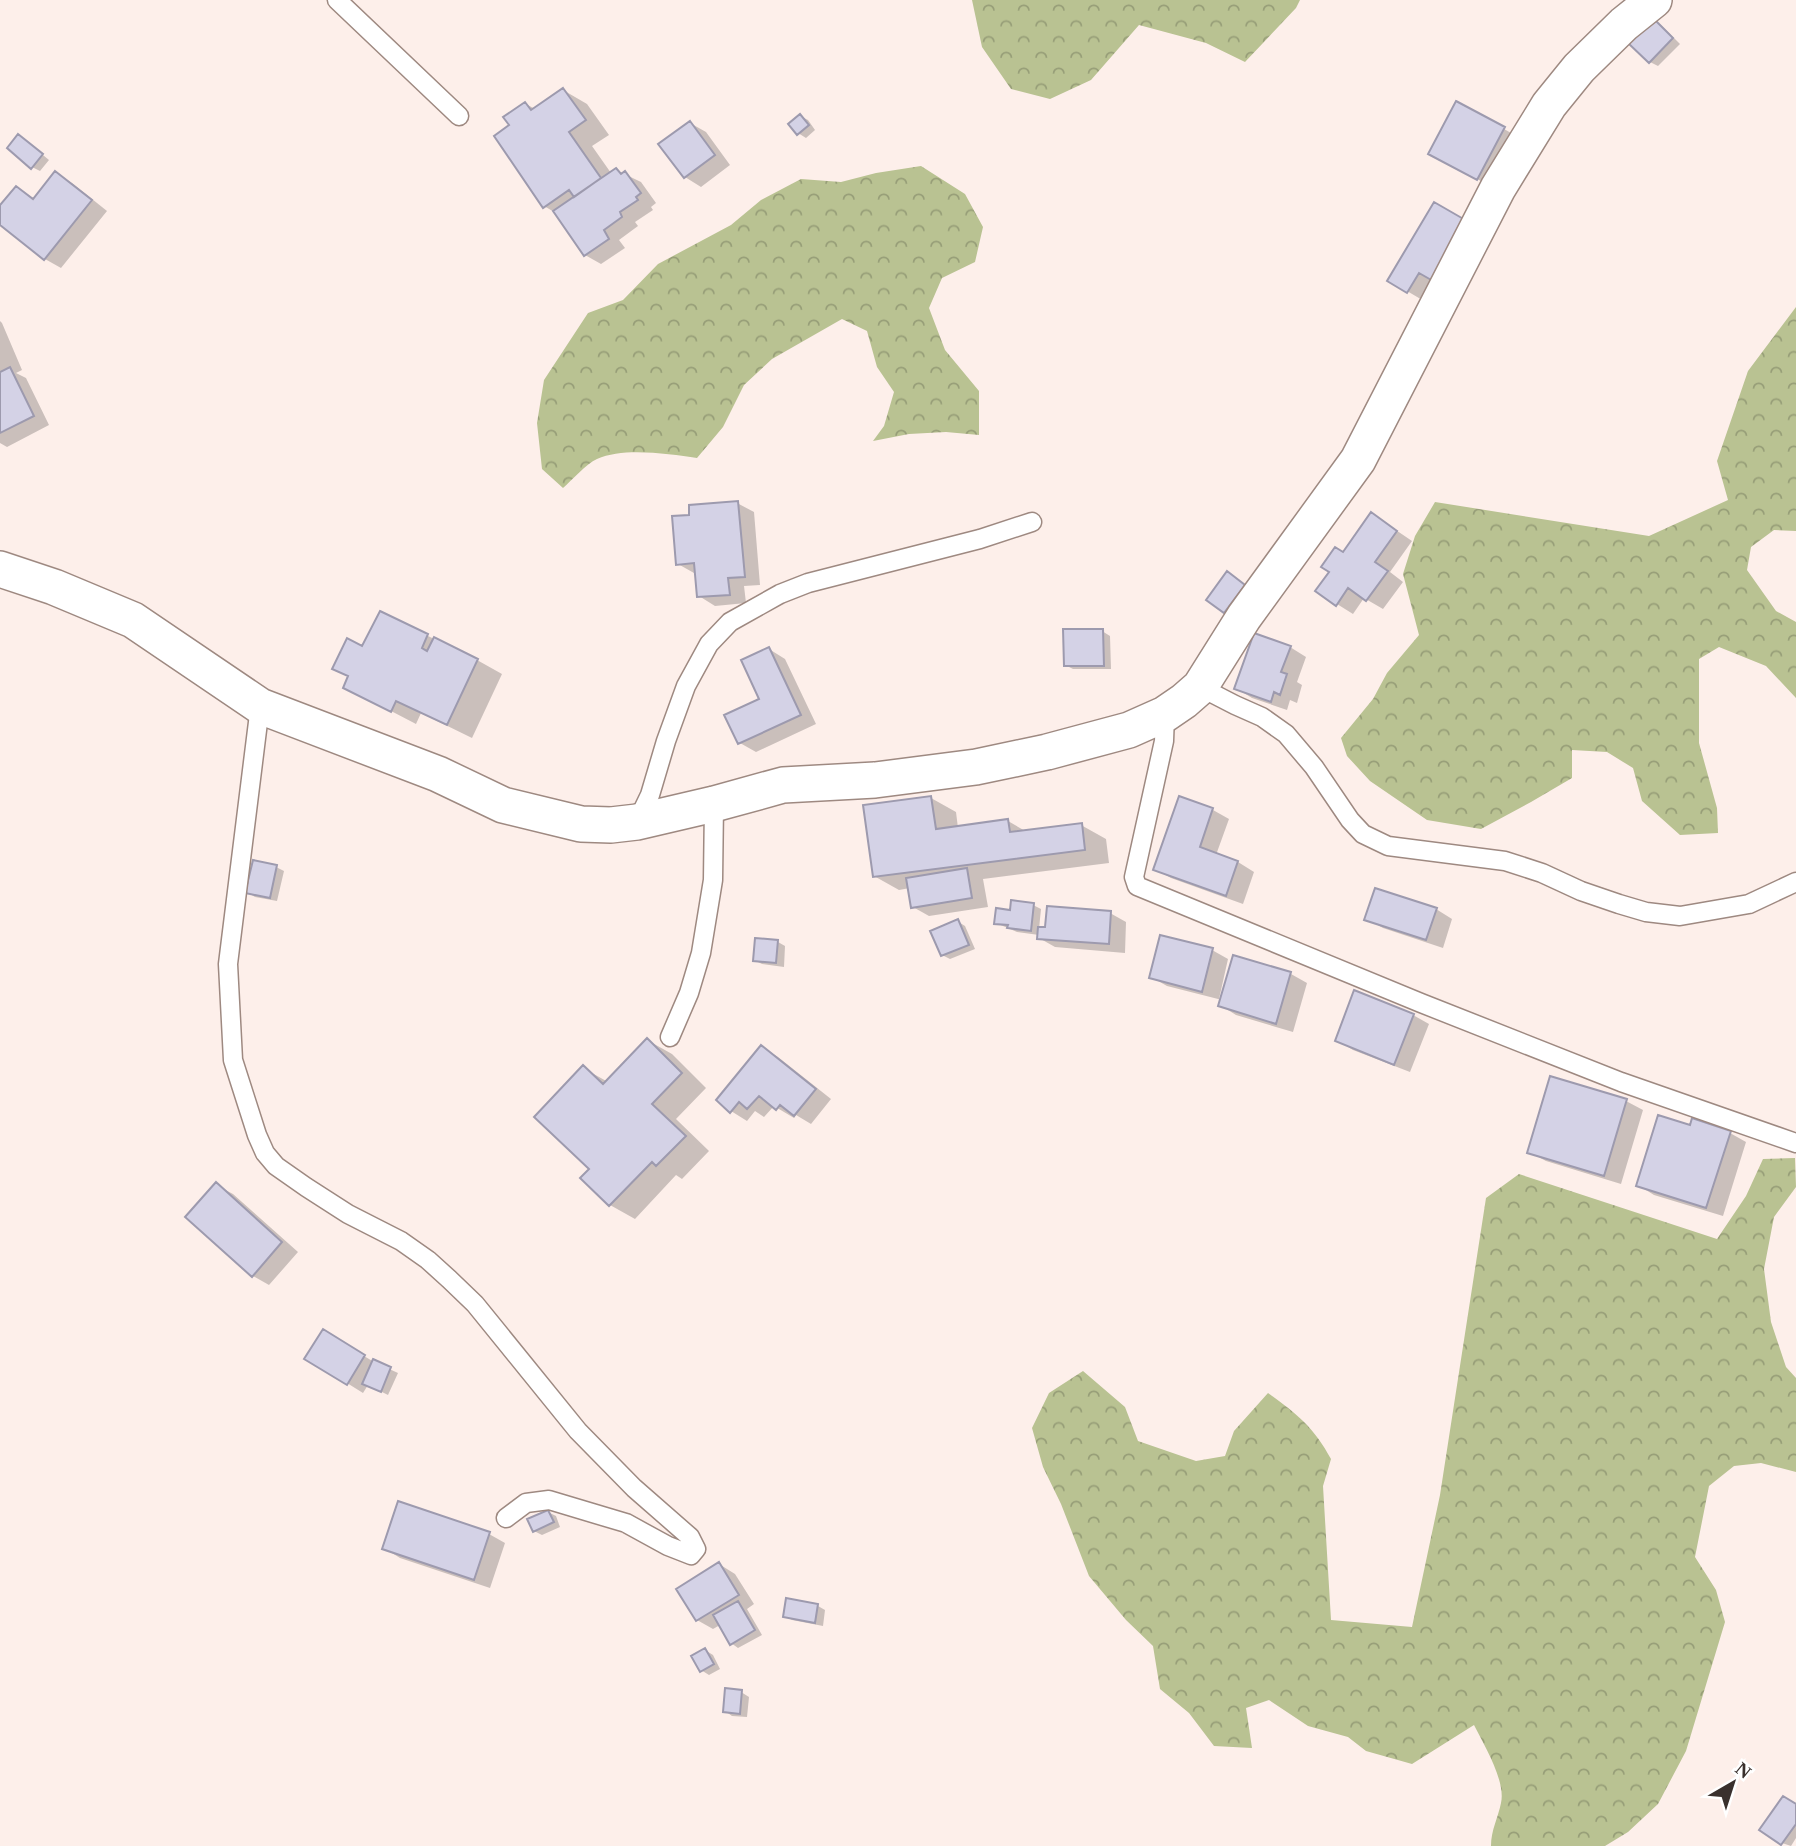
<svg xmlns="http://www.w3.org/2000/svg" width="1796" height="1846" viewBox="0 0 1796 1846" font-family="Georgia,serif">
<style>
.forest{fill:url(#forest-crowns)}
.shadow{fill:#0003}
.building{fill:#d4d2e6;stroke:#9d9aae;stroke-width:2}
.lines{fill:none;stroke-linecap:round;stroke-linejoin:round}
.lane-casing{stroke:#9e8981;stroke-width:21}
.street-casing{stroke:#9e8981;stroke-width:38}
.lane{stroke:#fff;stroke-width:18}
.street{stroke:#fff;stroke-width:35}
</style>
<defs>
<pattern id="forest-crowns" width="20" height="18" patternUnits="userSpaceOnUse" patternTransform="scale(1.75)"><rect width="20" height="18" fill="#b9c292"/><path d="M2 6a3 3 0 1 1 6 0M12 15a3 3 0 1 1 6 0" fill="none" stroke="#979e78"/></pattern>
</defs>
<rect width="100%" height="100%" fill="#fdefea"/>
<!-- forest -->
<path class="forest" d="M 972,0 L 1300,0 L 1296,8 L 1245,62 L 1206,43 L 1139,25 L 1091,80 L 1050,99 L 1011,89 L 982,47 Z
M 921,166 L 965,194 L 983,227 L 975,262 L 942,278 L 929,308 L 945,350 L 979,391 L 979,435 L 946,432 L 909,434 L 873,441 L 884,426 L 894,392 L 877,367 L 867,331 L 842,319 L 772,359 L 744,385 L 723,427 L 697,458 C 668,454 624,447 597,459 C 586,464 572,480 563,488 L 542,469 L 537,423 L 544,380 L 588,313 L 623,300 L 658,264 L 731,225 L 761,200 L 801,179 L 841,182 L 876,173 Z
M 1796,307 L 1796,531 L 1774,530 L 1751,547 L 1747,570 L 1776,611 L 1796,622 L 1796,698 L 1766,666 L 1719,647 L 1699,659 L 1699,743 L 1717,808 L 1718,833 L 1680,835 L 1642,801 L 1633,768 L 1607,752 L 1572,750 L 1572,778 L 1531,802 L 1481,829 L 1427,820 L 1370,781 L 1347,756 L 1341,738 L 1373,699 L 1387,673 L 1419,635 L 1403,574 L 1415,536 L 1435,502 L 1649,536 L 1728,500 L 1717,461 L 1748,371 Z
M 1795,1158 L 1796,1187 L 1774,1217 L 1764,1269 L 1771,1322 L 1786,1367 L 1796,1378 L 1796,1472 L 1761,1463 L 1734,1466 L 1709,1486 L 1695,1557 L 1716,1590 L 1725,1622 L 1686,1751 L 1658,1804 L 1628,1832 L 1605,1846 L 1491,1846 C 1491,1830 1498,1818 1501,1803 C 1506,1781 1484,1745 1474,1725 L 1412,1764 L 1366,1751 L 1348,1737 L 1308,1726 L 1269,1700 L 1246,1708 L 1252,1748 L 1214,1746 L 1189,1713 L 1160,1689 L 1153,1646 L 1126,1620 L 1089,1576 L 1061,1504 L 1043,1467 L 1032,1428 L 1049,1393 L 1083,1371 L 1125,1407 L 1138,1441 L 1196,1461 L 1225,1456 L 1234,1431 L 1268,1393 C 1296,1413 1314,1427 1331,1459 L 1323,1486 L 1331,1620 L 1412,1627 L 1440,1495 L 1486,1198 L 1519,1174 L 1717,1239 L 1746,1196 L 1763,1159 Z"/>
<!-- shadow -->
<path class="shadow" d="M 1653,20 L 1661,25 L 1680,44 L 1658,66 L 1650,62 L 1631,43 Z
M 563,90 L 587,104 L 609,135 L 592,146 L 611,173 L 616,170 L 641,182 L 656,203 L 651,207 L 653,210 L 635,222 L 638,226 L 619,240 L 625,248 L 601,264 L 585,255 L 556,213 L 544,206 L 511,126 L 526,104 L 535,109 Z
M 800,116 L 808,120 L 815,130 L 806,138 L 798,133 Z
M 690,123 L 706,132 L 730,165 L 701,187 L 685,177 Z
M 1504,129 L 1520,138 L 1494,188 L 1447,163 Z
M 26,141 L 49,160 L 40,171 L 32,167 Z
M 55,174 L 72,183 L 107,211 L 61,268 L 45,259 L 0,223 L 0,208 L 16,188 L 35,199 Z
M 1482,232 L 1424,301 L 1390,281 Z
M 0,321 L 2,323 L 22,370 L 16,373 L 26,378 L 49,425 L 7,447 L 0,443 Z
M 737,503 L 754,512 L 760,585 L 744,586 L 746,603 L 715,606 L 699,596 L 697,573 L 694,573 L 678,564 L 691,516 Z
M 1387,524 L 1412,541 L 1390,572 L 1403,582 L 1383,609 L 1364,598 L 1353,614 L 1337,604 L 1331,571 L 1344,554 Z
M 1235,578 L 1251,590 L 1232,616 L 1225,611 Z
M 381,613 L 477,660 L 502,674 L 472,738 L 421,713 L 416,724 L 345,687 Z
M 1102,631 L 1110,636 L 1111,669 L 1073,669 L 1065,665 Z
M 1290,647 L 1306,657 L 1297,682 L 1302,685 L 1297,703 L 1290,700 L 1287,710 L 1252,698 L 1236,688 Z
M 769,649 L 785,659 L 816,724 L 756,752 L 740,743 L 761,699 Z
M 931,798 L 956,812 L 958,828 L 1008,821 L 1027,832 L 1081,825 L 1106,839 L 1109,863 L 983,879 L 988,907 L 929,916 L 913,907 L 910,888 L 899,890 L 874,876 Z
M 1180,798 L 1213,810 L 1229,819 L 1216,855 L 1238,862 L 1254,872 L 1243,904 L 1171,878 L 1155,869 Z
M 276,867 L 284,871 L 277,901 L 255,897 L 247,892 Z
M 1033,905 L 1041,909 L 1039,929 L 1110,913 L 1126,922 L 1125,953 L 1055,947 L 1039,938 L 1039,935 L 1017,932 L 996,923 L 1011,912 Z
M 1436,909 L 1452,919 L 1443,948 L 1383,928 L 1367,919 Z
M 957,921 L 965,926 L 975,949 L 950,959 L 942,955 Z
M 778,942 L 785,946 L 784,967 L 762,964 L 754,960 Z
M 1212,950 L 1228,959 L 1219,999 L 1222,1000 L 1234,957 L 1291,974 L 1307,983 L 1293,1032 L 1236,1015 L 1220,1005 L 1222,1000 L 1167,986 L 1151,977 Z
M 1413,1015 L 1429,1024 L 1410,1072 L 1353,1050 L 1337,1040 Z
M 647,1040 L 672,1054 L 706,1088 L 676,1119 L 709,1151 L 682,1179 L 676,1175 L 635,1219 L 610,1205 L 592,1169 L 583,1068 L 608,1082 Z
M 762,1047 L 778,1057 L 831,1099 L 811,1124 L 796,1115 L 794,1118 L 774,1106 L 764,1117 L 755,1111 L 747,1121 L 731,1111 Z
M 1551,1078 L 1626,1101 L 1643,1110 L 1621,1184 L 1546,1161 L 1529,1152 Z
M 1691,1127 L 1730,1133 L 1746,1142 L 1723,1216 L 1654,1195 L 1638,1185 Z
M 216,1185 L 233,1194 L 298,1252 L 269,1285 L 253,1276 Z
M 339,1341 L 374,1362 L 398,1373 L 388,1395 L 368,1385 L 363,1393 L 347,1383 Z
M 548,1512 L 556,1516 L 560,1527 L 542,1535 L 534,1531 Z
M 489,1534 L 505,1543 L 490,1588 L 400,1558 L 384,1548 Z
M 719,1564 L 735,1574 L 754,1604 L 747,1609 L 762,1635 L 738,1648 L 731,1643 L 720,1625 L 713,1629 L 697,1620 Z
M 818,1606 L 825,1610 L 823,1626 L 792,1620 L 785,1616 Z
M 705,1650 L 713,1655 L 720,1669 L 709,1675 L 701,1670 Z
M 741,1692 L 749,1697 L 747,1717 L 732,1716 L 725,1711 Z
M 1796,1806 L 1796,1838 L 1791,1846 L 1782,1843 L 1762,1829 Z"/>
<!-- building -->
<path class="building" d="M 1653,18 L 1673,38 L 1649,63 L 1628,43 Z
M 563,88 L 586,120 L 569,132 L 601,178 L 574,197 L 569,190 L 543,208 L 494,136 L 509,125 L 503,117 L 525,102 L 531,110 Z
M 1456,101 L 1505,127 L 1477,180 L 1428,154 Z
M 800,114 L 809,125 L 797,135 L 788,124 Z
M 690,121 L 715,155 L 684,178 L 658,144 Z
M 18,134 L 43,154 L 31,169 L 7,148 Z
M 616,168 L 621,174 L 625,171 L 641,193 L 636,197 L 638,200 L 620,212 L 622,217 L 604,230 L 609,239 L 584,256 L 553,211 Z
M 55,171 L 92,200 L 44,260 L 0,225 L 0,205 L 16,186 L 33,199 Z
M 1434,202 L 1467,221 L 1433,281 L 1419,273 L 1407,293 L 1387,281 Z
M 10,367 L 34,416 L 0,433 L 0,372 Z
M 738,501 L 745,577 L 728,578 L 730,595 L 697,597 L 694,563 L 676,565 L 672,516 L 689,515 L 689,505 Z
M 1371,512 L 1397,531 L 1375,562 L 1388,571 L 1366,601 L 1348,588 L 1336,606 L 1315,591 L 1329,572 L 1321,567 L 1335,547 L 1343,552 Z
M 1227,571 L 1245,585 L 1224,613 L 1206,600 Z
M 380,611 L 428,634 L 422,648 L 427,651 L 434,637 L 478,659 L 447,725 L 396,701 L 391,712 L 343,688 L 348,676 L 332,669 L 347,638 L 362,646 Z
M 1063,629 L 1103,629 L 1104,666 L 1064,666 Z
M 1254,633 L 1291,646 L 1281,672 L 1287,674 L 1280,695 L 1274,692 L 1271,702 L 1234,689 Z
M 769,647 L 801,715 L 738,744 L 724,715 L 759,699 L 741,660 Z
M 931,796 L 936,829 L 1008,819 L 1010,832 L 1082,823 L 1085,850 L 873,877 L 863,805 Z
M 1179,796 L 1213,808 L 1200,847 L 1238,861 L 1226,896 L 1153,870 Z
M 253,860 L 277,865 L 270,898 L 245,893 Z
M 967,868 L 972,898 L 911,908 L 906,878 Z
M 1375,888 L 1437,908 L 1426,940 L 1364,920 Z
M 1011,900 L 1034,903 L 1031,931 L 1007,928 L 1008,925 L 994,924 L 996,908 L 1010,910 Z
M 1047,906 L 1111,911 L 1109,944 L 1037,939 L 1038,927 L 1045,927 Z
M 958,919 L 969,945 L 941,956 L 930,931 Z
M 1160,935 L 1213,948 L 1202,992 L 1149,978 Z
M 755,938 L 778,940 L 776,963 L 753,961 Z
M 1233,955 L 1291,972 L 1276,1024 L 1218,1006 Z
M 1354,990 L 1414,1014 L 1394,1065 L 1335,1041 Z
M 647,1038 L 682,1073 L 652,1104 L 686,1136 L 656,1166 L 652,1162 L 609,1206 L 580,1178 L 589,1169 L 534,1117 L 583,1065 L 603,1084 Z
M 761,1045 L 816,1089 L 794,1116 L 780,1105 L 776,1110 L 759,1096 L 747,1109 L 739,1102 L 730,1113 L 716,1100 Z
M 1550,1076 L 1627,1099 L 1604,1176 L 1527,1153 Z
M 1658,1115 L 1690,1125 L 1692,1118 L 1731,1131 L 1706,1208 L 1636,1186 Z
M 216,1182 L 282,1242 L 252,1277 L 185,1217 Z
M 323,1329 L 365,1355 L 347,1385 L 304,1359 Z
M 373,1359 L 391,1367 L 381,1392 L 362,1384 Z
M 398,1501 L 490,1532 L 474,1580 L 382,1549 Z
M 548,1510 L 554,1522 L 533,1532 L 527,1519 Z
M 719,1562 L 739,1595 L 696,1621 L 676,1589 Z
M 786,1598 L 818,1604 L 815,1623 L 783,1617 Z
M 738,1601 L 755,1630 L 730,1645 L 713,1615 Z
M 705,1648 L 714,1664 L 700,1672 L 691,1656 Z
M 725,1688 L 742,1690 L 740,1714 L 723,1712 Z
M 1783,1796 L 1796,1804 L 1796,1824 L 1781,1845 L 1759,1830 Z"/>
<g class="lines">
<!-- lane casing -->
<g class="lane-casing">
<path id="lane" d="M 337,0 L 459,116
M 1200,687 L 1235,705 L 1262,717 L 1286,734 L 1314,767 L 1350,820 L 1363,834 L 1388,846 L 1505,861 L 1542,873 L 1581,891 L 1619,904 L 1646,912 L 1680,916 L 1749,904 L 1796,882
M 260,706 L 228,964 L 233,1060 L 257,1135 L 265,1153 L 276,1166 L 306,1187 L 348,1214 L 401,1241 L 428,1260 L 449,1279 L 475,1304 L 578,1431 L 634,1488 L 690,1537 L 696,1549 L 691,1555 L 668,1546 L 626,1523 L 549,1500 L 526,1503 L 506,1518
M 1165,714 L 1164,741 L 1134,877 L 1137,886 L 1421,1003 L 1621,1082 L 1796,1143
M 637,822 L 650,795 L 666,741 L 686,686 L 709,644 L 730,622 L 780,594 L 808,583 L 980,539 L 1032,522
M 670,1037 L 689,993 L 701,953 L 713,880 L 714,804"/>
</g>
<!-- street casing -->
<g class="street-casing">
<path id="street" d="M 0,569 L 54,587 L 133,620 L 260,706 L 438,774 L 503,805 L 581,824 L 611,825 L 637,822 L 714,804 L 783,785 L 875,780 L 976,767 L 1047,752 L 1129,730 L 1165,714 L 1184,701 L 1200,687 L 1244,617 L 1358,460 L 1498,188 L 1549,105 L 1579,68 L 1624,24 L 1654,0"/>
</g>
<!-- lane -->
<use href="#lane" class="lane"/>
<!-- street -->
<use href="#street" class="street"/>
</g>
<!-- north arrow -->
<g transform="translate(1733 1783) rotate(39)" stroke="#ffffff" stroke-width="5" paint-order="stroke">
<path d="M0-5L12 26L0 18L-12 26Z" fill="#39302d"/>
<text y="-10" font-size="19" font-weight="bold" text-anchor="middle" fill="#39302d">N</text>
</g>
</svg>
